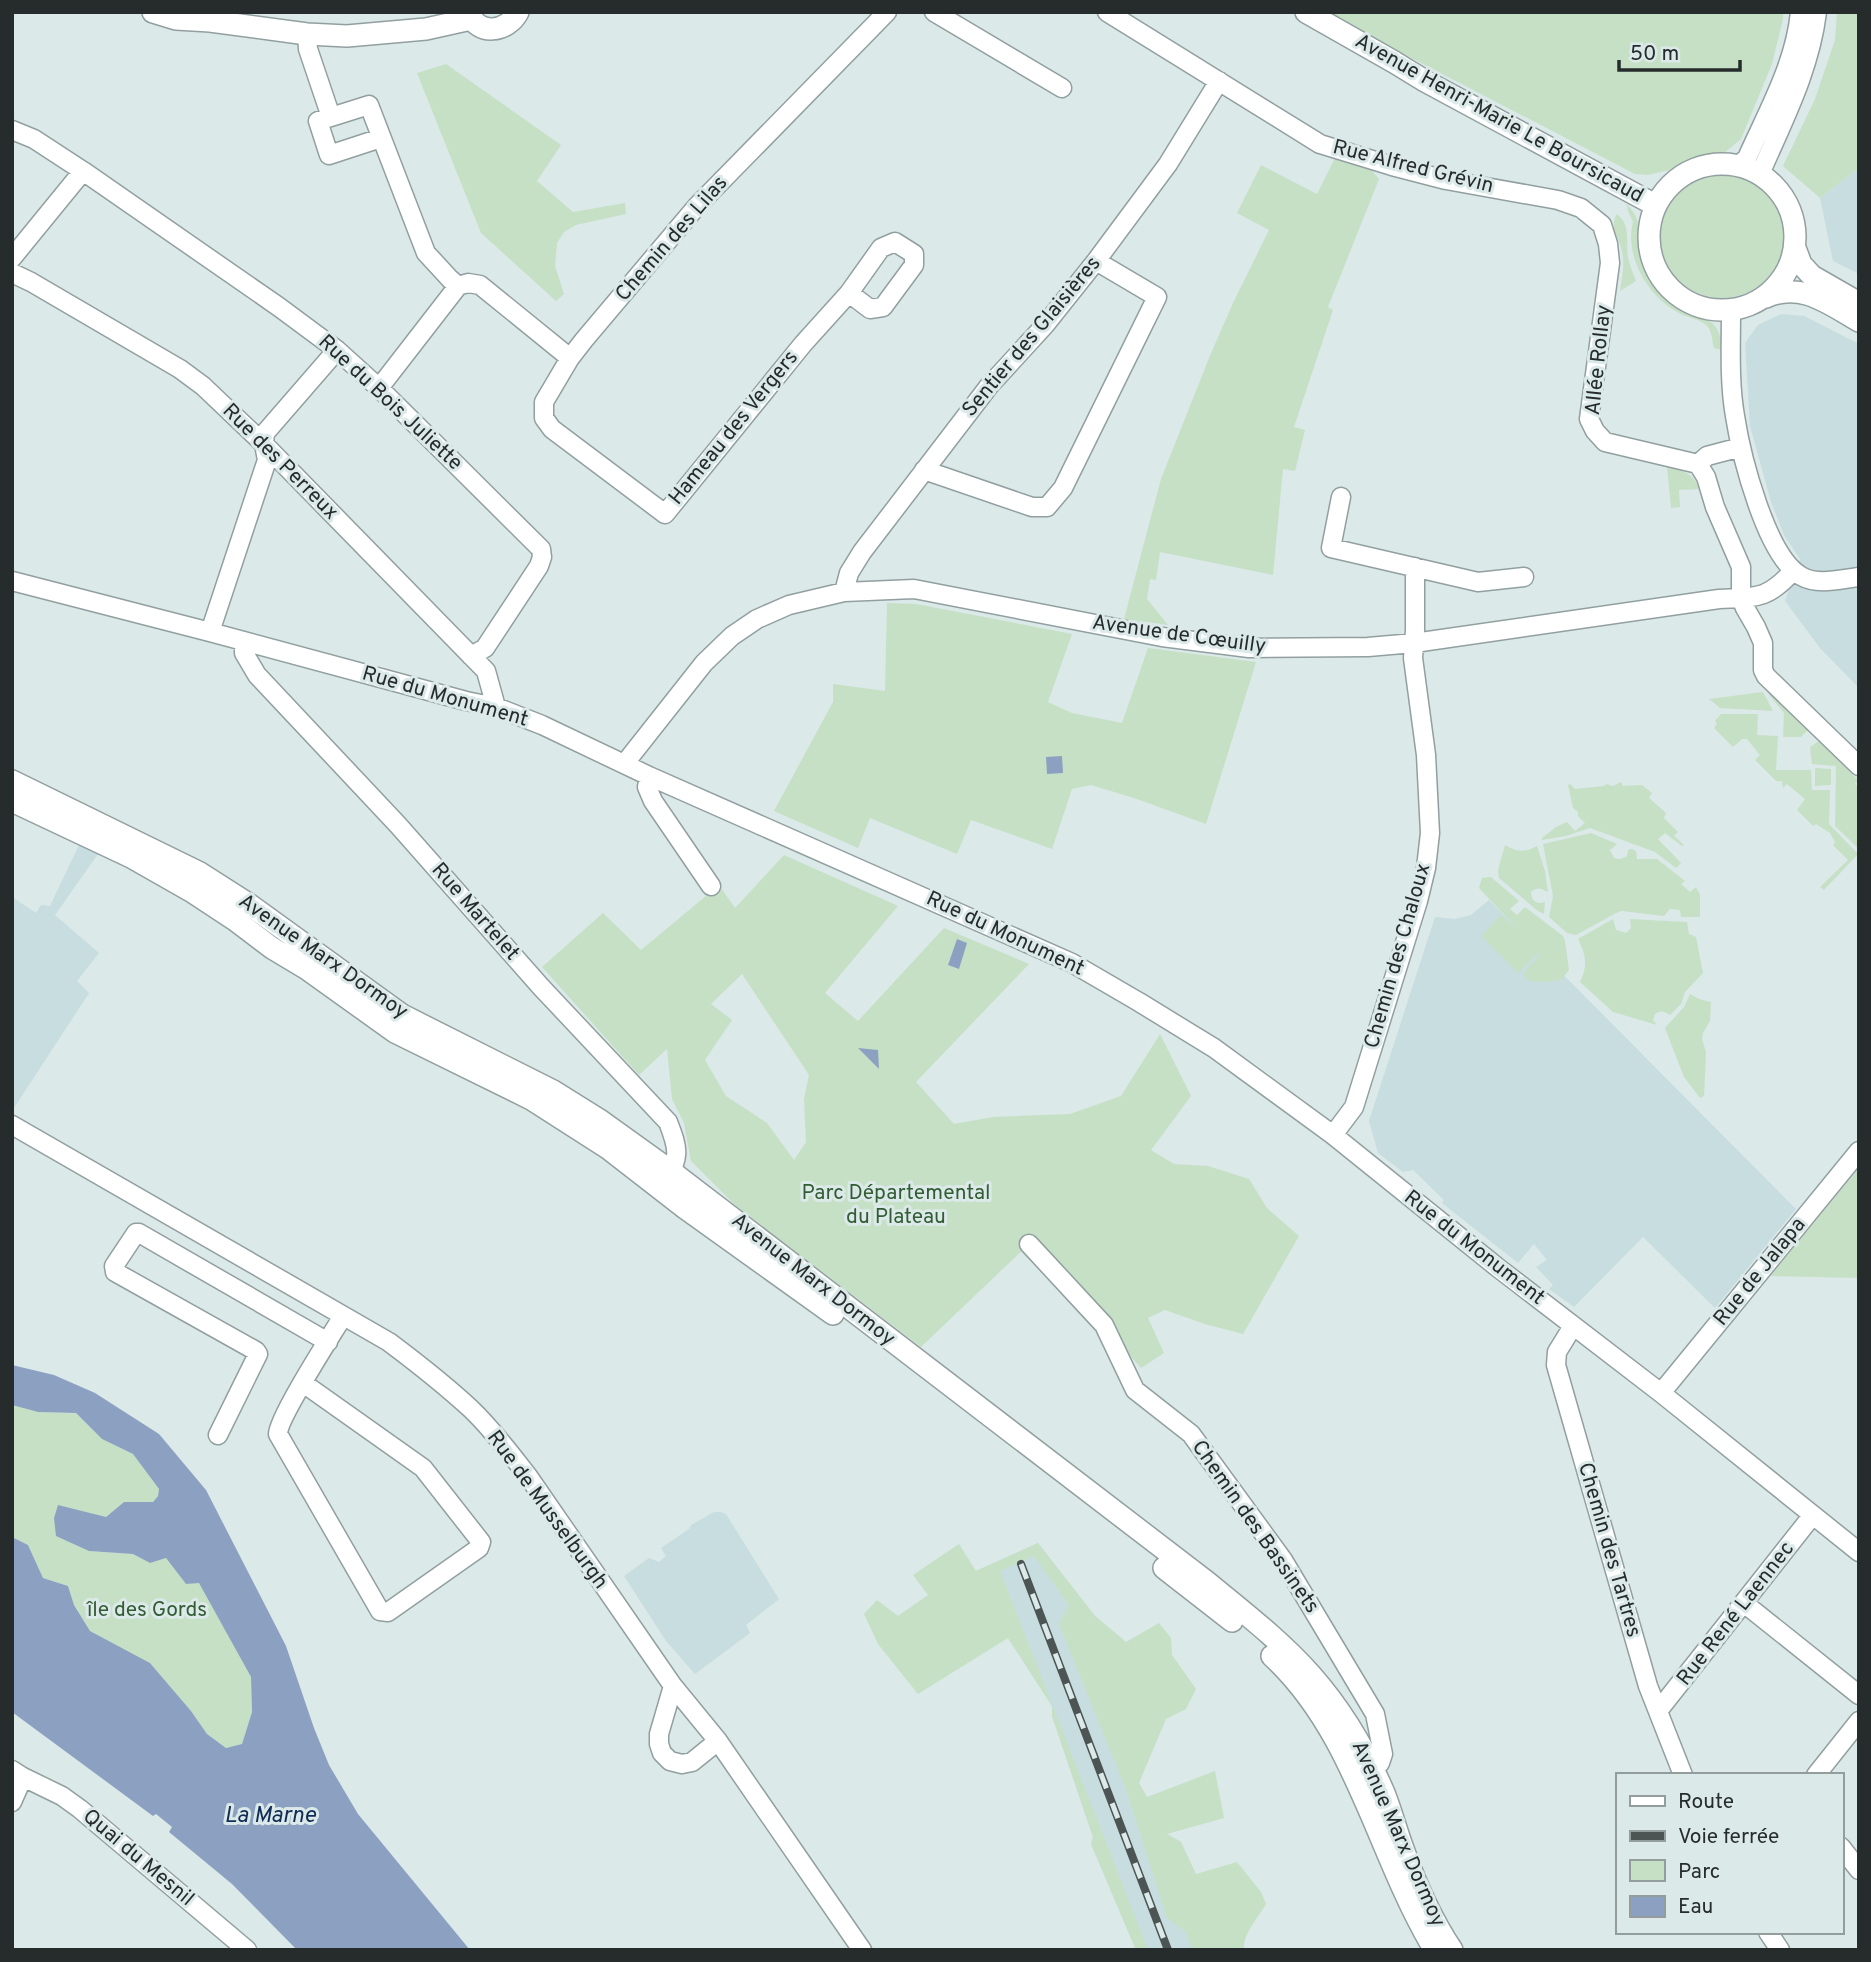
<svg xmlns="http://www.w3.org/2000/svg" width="1871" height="1962" viewBox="0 0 1871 1962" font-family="Overpass,sans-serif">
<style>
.built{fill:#c7dddf}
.green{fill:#c6e0c5;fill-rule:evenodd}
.water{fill:#8ca1c1}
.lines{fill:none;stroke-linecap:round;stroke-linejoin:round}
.minor-casing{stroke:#929fa0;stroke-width:21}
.major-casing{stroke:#929fa0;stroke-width:24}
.minor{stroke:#fff;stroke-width:18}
.major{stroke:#fff;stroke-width:21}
.rail-casing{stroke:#4d5454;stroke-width:8}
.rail{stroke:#dbe9e9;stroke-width:5;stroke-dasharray:16;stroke-linecap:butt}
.labels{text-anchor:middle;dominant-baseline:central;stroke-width:6;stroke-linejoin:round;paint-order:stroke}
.street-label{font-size:21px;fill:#262b2b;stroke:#dbe9e9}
.park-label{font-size:21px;fill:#325c32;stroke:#dbe9e9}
.water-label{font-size:23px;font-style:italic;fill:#102c55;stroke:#dbe9e9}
</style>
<rect width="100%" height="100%" fill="#dbe9e9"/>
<!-- built -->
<path class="built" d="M 1859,168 L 1859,274 L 1833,261 L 1820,198 Z
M 1781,314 L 1804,316 L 1859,344 L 1859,688 L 1820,648 L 1785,601 L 1800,559 L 1784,535 L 1771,502 L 1750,426 L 1745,343 L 1758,325 Z
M 79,845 L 98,854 L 55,915 L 99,953 L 77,981 L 89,993 L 14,1108 L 12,897 L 36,913 L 41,905 L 50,906 Z
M 1489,900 L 1796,1209 L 1715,1308 L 1643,1237 L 1574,1307 L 1549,1289 L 1553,1285 L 1536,1267 L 1547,1260 L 1534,1244 L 1518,1263 L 1442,1203 L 1444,1200 L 1413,1170 L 1403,1172 L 1378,1153 L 1369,1121 L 1435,917 L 1455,919 L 1471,915 Z
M 714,1512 L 721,1512 L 726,1514 L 779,1599 L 746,1625 L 750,1633 L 695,1674 L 666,1641 L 624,1576 L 649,1558 L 659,1562 L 666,1556 L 661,1548 L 689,1529 L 691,1525 Z
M 1038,1543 L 1095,1616 L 1126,1642 L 1108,1726 L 1166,1834 L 1181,1842 L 1211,1950 L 1136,1950 L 1091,1844 L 1093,1837 L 1052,1716 L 1052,1706 L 1008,1638 L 976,1571 Z"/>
<!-- green -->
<path class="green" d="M 1323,12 L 1783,12 L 1783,19 L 1772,64 L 1741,139 L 1724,153 L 1698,157 L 1669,170 L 1648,175 L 1635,174 Z
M 1837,12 L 1859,12 L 1859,168 L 1820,198 L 1783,166 L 1815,99 L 1835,40 Z
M 446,64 L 561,145 L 537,181 L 573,212 L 625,203 L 626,214 L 576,225 L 564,232 L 557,243 L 555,266 L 564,294 L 556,301 L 481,233 L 417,73 Z
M 1335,158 L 1371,170 L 1379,179 L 1328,307 L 1333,310 L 1294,427 L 1305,430 L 1295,471 L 1283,469 L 1273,575 L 1160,552 L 1156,580 L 1150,579 L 1147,599 L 1168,625 L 1124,619 L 1161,479 L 1209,358 L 1233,303 L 1269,230 L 1237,213 L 1261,165 L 1317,194 Z
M1660 236a62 62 0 1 1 124 0a62 62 0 1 1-124 0Z
M 1627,204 C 1630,208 1634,212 1636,217 C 1639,223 1638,232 1639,239 C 1640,256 1647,276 1659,289 C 1665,295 1673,302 1680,307 C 1702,320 1721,316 1722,350 L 1714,348 C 1712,341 1712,332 1708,327 C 1702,319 1687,318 1679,313 C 1648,297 1624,256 1633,222 L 1628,211 Z
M 1616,214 C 1631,222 1626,243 1628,258 C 1630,266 1633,273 1636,281 L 1620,291 C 1622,277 1625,265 1622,251 C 1618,233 1610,233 1616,214 Z
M 1667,467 C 1683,471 1694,473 1699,489 L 1679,490 L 1680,507 L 1671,508 Z
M 887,603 L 916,604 L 1072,634 L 1048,702 L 1072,713 L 1122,723 L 1148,648 L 1256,662 L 1206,824 L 1134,798 L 1091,785 L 1072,789 L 1052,849 L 971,820 L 957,854 L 870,818 L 858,848 L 774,811 L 833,702 L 833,684 L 885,691 Z
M 1765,687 L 1809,729 L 1801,737 L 1783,737 L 1784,713 L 1770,696 Z
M 1763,692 L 1773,711 L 1720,708 L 1709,699 Z
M 1721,714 L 1758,714 L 1757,735 L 1778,736 L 1776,770 L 1811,770 L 1812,790 L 1830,790 L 1829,824 L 1858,854 L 1824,890 L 1820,887 L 1848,860 L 1833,845 L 1835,842 L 1830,833 L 1816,824 L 1813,826 L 1797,810 L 1805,799 L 1787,784 L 1783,788 L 1782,781 L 1776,781 L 1755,760 L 1760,755 L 1747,739 L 1742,739 L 1733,747 L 1714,728 L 1717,724 L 1715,721 Z
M 1819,741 L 1858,780 L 1855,784 L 1859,788 L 1859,849 L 1835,826 L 1836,766 L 1812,764 L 1810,747 Z
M 1815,768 L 1831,769 L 1831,785 L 1815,786 Z
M 1621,782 L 1623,786 L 1642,785 L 1652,793 L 1649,798 L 1666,813 L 1664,818 L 1678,832 L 1674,836 L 1684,845 L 1682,846 L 1665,833 L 1658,839 L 1681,863 L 1676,868 L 1655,852 L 1590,828 L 1566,836 L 1542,840 L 1542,838 L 1556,827 L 1567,822 L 1575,831 L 1585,823 L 1578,816 L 1578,812 L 1573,808 L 1568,785 L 1570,784 L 1575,789 L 1604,786 L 1606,784 L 1613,786 Z
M 1591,833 L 1617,844 L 1610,850 L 1614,858 C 1619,860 1622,859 1627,856 L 1628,850 L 1632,849 L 1636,851 L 1637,859 L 1657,859 L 1685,881 L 1681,884 L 1690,892 L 1696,887 L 1700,895 L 1700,917 L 1681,917 L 1680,910 L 1670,909 L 1664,916 L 1622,911 L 1616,913 L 1576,935 L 1567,933 L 1549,917 L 1553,896 L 1543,844 Z
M 1505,845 C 1517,852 1524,853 1537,846 L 1545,871 L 1548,892 C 1541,889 1538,886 1531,892 C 1531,901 1537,905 1545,902 L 1544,914 L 1538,911 L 1499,878 L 1498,870 Z
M 784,855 L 898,906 L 825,993 L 858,1021 L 944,928 L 1029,964 L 916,1082 L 954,1124 L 993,1117 L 1070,1114 L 1121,1096 L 1160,1034 L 1191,1096 L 1151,1150 L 1174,1164 L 1208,1166 L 1249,1179 L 1267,1208 L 1299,1236 L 1243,1334 L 1205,1324 L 1165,1310 L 1148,1318 L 1164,1353 L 1141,1368 L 1030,1243 L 921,1347 L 737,1207 L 691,1161 L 684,1123 L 672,1099 L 667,1049 L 639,1075 L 542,967 L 603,913 L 641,950 L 719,885 L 735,908 ZM 742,974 L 809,1075 L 804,1099 L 806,1142 L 794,1160 L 767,1123 L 726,1096 L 705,1060 L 732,1020 L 711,1004 Z
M 1491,877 L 1519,901 L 1510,909 L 1517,915 L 1525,907 L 1563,936 L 1565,941 L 1569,970 L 1562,979 L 1550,982 L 1528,981 L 1523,973 L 1538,957 L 1539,952 L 1518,973 L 1481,936 L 1501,915 L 1521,933 L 1479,888 L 1482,878 Z
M 1613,919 L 1616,930 L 1626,933 L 1631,928 L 1630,919 L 1687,922 L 1689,934 L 1696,937 L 1703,973 L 1685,992 L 1681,1004 L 1670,1015 C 1664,1011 1661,1010 1655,1014 L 1653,1020 L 1657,1025 L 1613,1012 L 1580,982 C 1588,966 1586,955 1578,939 Z
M 1690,994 L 1699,999 L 1711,1002 L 1710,1021 L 1703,1033 L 1702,1039 L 1706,1052 L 1704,1096 L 1700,1098 L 1684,1077 L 1665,1028 L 1684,1007 Z
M 1859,1168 L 1859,1278 L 1770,1276 Z
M 12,1405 L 38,1412 L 76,1413 L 102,1439 L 133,1454 L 159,1489 L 158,1496 L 153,1502 L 124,1502 L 106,1517 L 89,1551 L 133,1554 L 150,1563 L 166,1558 L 186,1584 L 199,1582 L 251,1677 L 252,1712 L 242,1744 L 226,1748 L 207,1734 L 191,1711 L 150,1663 L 90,1631 L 74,1605 L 68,1586 L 43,1578 L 28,1545 L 12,1537 Z
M 1038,1543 L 1095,1616 L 1126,1642 L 1159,1623 L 1171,1638 L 1172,1655 L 1196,1689 L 1186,1709 L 1166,1719 L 1139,1783 L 1147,1797 L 1215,1771 L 1224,1818 L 1167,1834 L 1181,1842 L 1196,1874 L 1237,1862 L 1261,1892 L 1266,1904 C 1258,1918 1243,1933 1244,1950 L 1192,1950 L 1186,1932 L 1167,1918 L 1126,1789 L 1059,1624 L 1069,1605 L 1034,1556 L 1000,1571 L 1148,1950 L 1136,1950 L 1091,1844 L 1093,1837 L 1052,1716 L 1052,1706 L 1008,1638 L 918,1694 L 878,1644 L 864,1614 L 877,1600 L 898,1616 L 928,1595 L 913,1575 L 959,1544 L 976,1571 Z"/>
<!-- water -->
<path class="water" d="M 1062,756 L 1063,773 L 1047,774 L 1046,757 Z
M 957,939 L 967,943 L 959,969 L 948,965 Z
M 858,1048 L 878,1050 L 879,1069 Z
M 12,1365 L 54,1375 L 95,1393 L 159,1434 L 206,1490 L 286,1646 L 314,1728 L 329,1765 L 358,1814 L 470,1950 L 297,1950 L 232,1884 L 169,1832 L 172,1827 L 156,1814 L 153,1816 L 12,1712 L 12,1537 L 28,1545 L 43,1578 L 68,1586 L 74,1605 L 90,1631 L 150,1663 L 191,1711 L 207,1734 L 226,1748 L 242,1744 L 252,1712 L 251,1677 L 199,1583 L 186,1584 L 166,1558 L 150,1563 L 133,1554 L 89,1551 L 56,1536 L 54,1518 L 58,1505 L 106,1517 L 124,1502 L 153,1502 L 158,1496 L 159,1489 L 133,1454 L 102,1439 L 76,1413 L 38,1412 L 12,1405 Z"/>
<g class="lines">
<!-- minor casing -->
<g class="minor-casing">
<path id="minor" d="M 934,12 L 1062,88
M 1107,12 L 1320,144 L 1392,166 L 1446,180 L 1558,200 L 1581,208 L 1602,225 L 1608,244 L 1610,263 L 1589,419 L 1595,431 L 1605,442 L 1698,464 L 1706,477 L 1715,507 L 1741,567 L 1741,598 L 1745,608 L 1756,627 L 1763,643 L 1763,670 L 1766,676 L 1859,766
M 307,34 L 308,49 L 331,117 L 369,105 L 426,253 L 450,279 L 458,286
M 331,117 L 318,121 L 329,155 L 381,138
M 12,130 L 34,139 L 83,171 L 279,307 L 337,350 L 379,388 L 541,549 L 542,557 L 539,566 L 485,648 L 471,656
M 1739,165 L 1747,158 C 1768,111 1795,64 1800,12
M 1760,174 C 1783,121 1810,70 1817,12
M 12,258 L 83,171
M 12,273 L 31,282 L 180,369 L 203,386 L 264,444 L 486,671 L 496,707
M 849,293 L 870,309 L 883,307 L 914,265 L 914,254 L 895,242 L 881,248 L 849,293 L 803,344 L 665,514 L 552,429 L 544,418 L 544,402 L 570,358 L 584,340 L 697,206 L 887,12
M 1731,310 C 1731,345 1729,382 1735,416 C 1741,455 1766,556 1801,576 C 1818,586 1841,579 1859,577
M 379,388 L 458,286 L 468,283 L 480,285 L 570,358
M 1698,464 L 1707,456 L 1741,447
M 924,470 L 1032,507 L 1047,507 L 1063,488 L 1157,297 L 1096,261
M 1341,497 L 1331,548 L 1478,582 L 1524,577
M 12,581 L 210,632 L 466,701 L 496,707 L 542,725 L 649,776 L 1072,963 L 1139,1002 L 1214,1048 L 1333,1135 L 1497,1267 L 1661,1393 L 1859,1552
M 844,592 L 849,573 L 862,552 L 989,386 L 1045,325 L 1096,261 L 1168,164 L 1219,81
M 210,632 L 267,460 L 264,444 L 265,433 L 337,350
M 244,641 L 244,653 L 257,675 L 398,825 L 541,987 L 668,1122 C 679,1150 680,1157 665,1183
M 625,763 L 704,663 L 732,636 L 757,619 L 789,605 L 844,592 L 914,589 L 1162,637 L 1249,648 L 1368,647 L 1414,643 L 1719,599 C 1756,597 1767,600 1793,571
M 649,776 L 647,787 L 653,801 L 711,886
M 12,1125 L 389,1342 C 417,1363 445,1385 471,1409 C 492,1429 510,1453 528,1476 L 673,1686 L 718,1741 L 862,1950
M 1333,1135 L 1354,1107 L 1418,901 L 1426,868 L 1430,833 L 1426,755 L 1413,658 L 1415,630 L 1415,567
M 1029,1244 L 1104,1325 L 1135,1390 L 1191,1434 L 1283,1560 L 1375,1714 L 1383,1754 L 1380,1763 L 1361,1773
M 1573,1326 L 1557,1352 L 1556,1365 L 1648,1686 L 1683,1775
M 303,1383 L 423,1468 L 481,1542 L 479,1548 L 388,1612 L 380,1611 L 278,1434 C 278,1418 331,1336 343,1316
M 1661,1393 L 1859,1151
M 218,1435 L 258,1354 L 256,1351 L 115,1272 L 114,1266 L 136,1233 L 139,1233 L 328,1342
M 1745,1604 L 1859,1695
M 673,1686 L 659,1734 L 659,1744 L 662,1753 L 670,1761 L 682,1764 L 692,1762 L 718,1741
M 1658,1711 L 1812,1516
M 12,1770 L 23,1777 L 62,1796 L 80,1809 L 247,1950
M 1816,1775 L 1859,1721
M 12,1802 L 23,1777
M 1841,1847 L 1859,1870
M 1768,1932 L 1780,1950"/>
</g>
<!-- major casing -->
<g class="major-casing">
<path id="major" d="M 153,12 L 176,19 L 210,21 L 307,34 L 347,36 L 426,29 L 471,19
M 469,12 C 477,37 508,32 518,12
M 1306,12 L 1394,62 L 1425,81 L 1655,205
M1649 237a73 73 0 1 1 146 0a73 73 0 1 1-146 0Z
M 1795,248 L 1801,264 L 1812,276 L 1859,303
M 1766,297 C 1801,281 1829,304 1859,321
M 12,781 L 200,873 L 247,903 L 402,1015 L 553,1091 L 601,1121 L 672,1172 L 1207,1582 C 1242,1611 1280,1640 1311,1675 C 1341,1709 1366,1751 1384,1793 C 1392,1813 1397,1834 1405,1854 C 1417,1887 1432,1920 1452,1950
M 12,801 L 133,858 L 191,891 L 235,920 L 272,948 L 307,969 L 395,1032 L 531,1099 L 609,1149 L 685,1208 L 833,1314
M 1164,1568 L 1232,1621
M 1272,1656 C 1354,1732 1376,1848 1430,1942"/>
</g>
<!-- minor -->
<use href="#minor" class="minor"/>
<!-- major -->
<use href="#major" class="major"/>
<!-- rail casing -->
<g class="rail-casing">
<path id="rail" d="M 1021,1564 L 1168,1950"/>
</g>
<!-- rail -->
<use href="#rail" class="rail"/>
</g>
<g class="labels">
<!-- street labels -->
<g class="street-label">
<text transform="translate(1499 119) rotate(29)">Avenue Henri-Marie Le Boursicaud</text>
<text transform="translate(1413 167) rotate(14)">Rue Alfred Grévin</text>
<text transform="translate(672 239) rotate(-49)">Chemin des Lilas</text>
<text transform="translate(1032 337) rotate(-50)">Sentier des Glaisières</text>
<text transform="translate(1599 360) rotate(-84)">Allée Rollay</text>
<text transform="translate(390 403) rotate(43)">Rue du Bois Juliette</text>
<text transform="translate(734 428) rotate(-51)">Hameau des Vergers</text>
<text transform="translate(280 462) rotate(45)">Rue des Perreux</text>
<text transform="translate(1179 635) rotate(8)">Avenue de Cœuilly</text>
<text transform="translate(445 697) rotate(16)">Rue du Monument</text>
<text transform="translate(475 912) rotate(49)">Rue Martelet</text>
<text transform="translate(1005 934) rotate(25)">Rue du Monument</text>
<text transform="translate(1398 956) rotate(-74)">Chemin des Chaloux</text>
<text transform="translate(323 957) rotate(35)">Avenue Marx Dormoy</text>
<text transform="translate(1474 1248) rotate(38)">Rue du Monument</text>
<text transform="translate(1760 1272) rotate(-51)">Rue de Jalapa</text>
<text transform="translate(813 1280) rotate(38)">Avenue Marx Dormoy</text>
<text transform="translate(547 1510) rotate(54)">Rue de Musselburgh</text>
<text transform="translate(1255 1527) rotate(55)">Chemin des Bassinets</text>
<text transform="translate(1609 1550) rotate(74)">Chemin des Tartres</text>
<text transform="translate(1736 1614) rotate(-52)">Rue René Laennec</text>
<text transform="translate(1398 1834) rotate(66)">Avenue Marx Dormoy</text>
<text transform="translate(138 1858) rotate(40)">Quai du Mesnil</text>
</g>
<!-- park labels -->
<g class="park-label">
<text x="896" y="1193">Parc Départemental<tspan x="896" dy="24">du Plateau</tspan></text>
<text x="147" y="1610">île des Gords</text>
</g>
<!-- water labels -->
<g class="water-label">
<text x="270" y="1816">La Marne</text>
</g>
</g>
<!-- border -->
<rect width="1871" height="1962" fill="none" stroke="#262b2b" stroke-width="28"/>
<!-- legend -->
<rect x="1616" y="1773" width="228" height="161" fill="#dbe9e9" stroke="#939d9d" stroke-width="2"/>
<rect x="1630" y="1796" width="35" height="10" fill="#ffffff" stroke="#939d9d" stroke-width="2"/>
<text x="1678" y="1808" font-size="21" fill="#262b2b">Route</text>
<rect x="1630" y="1831" width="35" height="10" fill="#4d5454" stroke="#939d9d" stroke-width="2"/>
<text x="1678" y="1843" font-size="21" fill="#262b2b">Voie ferrée</text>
<rect x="1630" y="1860" width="35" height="21" fill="#c6e0c5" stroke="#939d9d" stroke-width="2"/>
<text x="1678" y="1878" font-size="21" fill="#262b2b">Parc</text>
<rect x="1630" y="1896" width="35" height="21" fill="#8ca1c1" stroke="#939d9d" stroke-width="2"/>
<text x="1678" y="1913" font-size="21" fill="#262b2b">Eau</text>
<!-- scale -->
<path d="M1619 60v10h121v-10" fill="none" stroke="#262b2b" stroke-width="3.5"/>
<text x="1630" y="60" font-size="21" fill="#262b2b" stroke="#dbe9e9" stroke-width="5" paint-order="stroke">50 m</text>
</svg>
